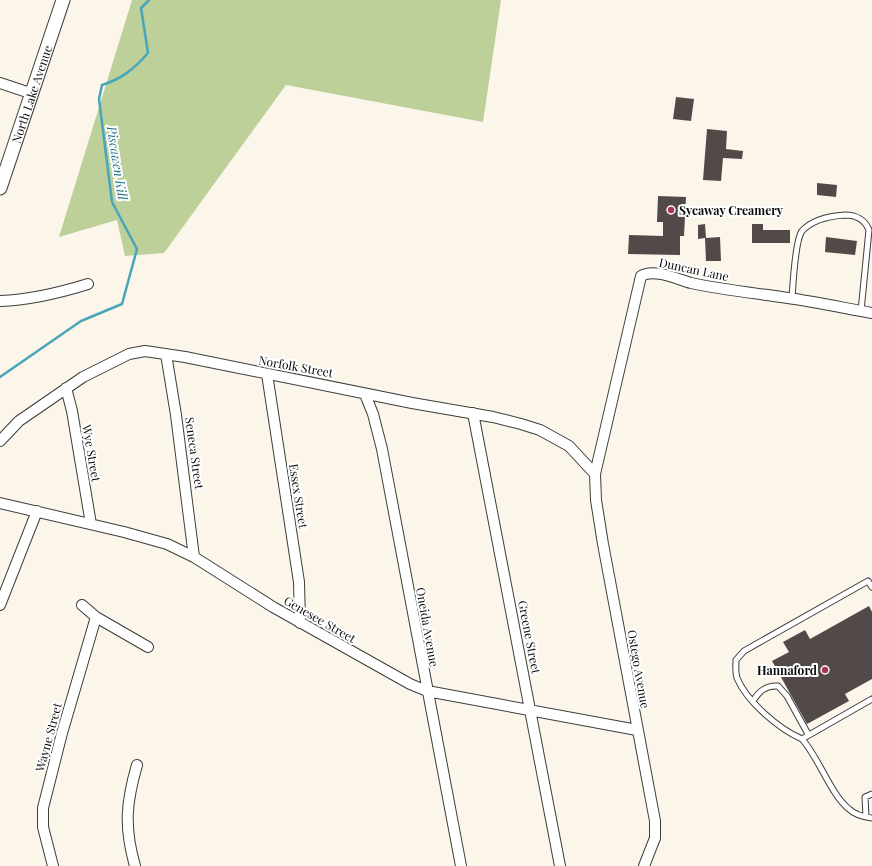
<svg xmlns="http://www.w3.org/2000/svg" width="872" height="866" viewBox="0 0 872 866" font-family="'Playfair Display',serif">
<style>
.forest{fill:#bed09a}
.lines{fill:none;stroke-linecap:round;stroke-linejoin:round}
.stream{stroke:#47a6ba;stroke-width:2.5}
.building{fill:#514a48}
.service-casing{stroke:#3d3d3d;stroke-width:7}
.minor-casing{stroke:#3d3d3d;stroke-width:12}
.tertiary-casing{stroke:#3d3d3d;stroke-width:15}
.service{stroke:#fff;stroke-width:5}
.minor{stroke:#fff;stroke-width:10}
.tertiary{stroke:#fff;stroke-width:13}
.poi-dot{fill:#a73654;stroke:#fff;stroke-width:1.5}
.labels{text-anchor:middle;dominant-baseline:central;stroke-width:4;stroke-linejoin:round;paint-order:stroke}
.street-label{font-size:12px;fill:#0a0a0a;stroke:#fff}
.poi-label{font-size:12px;font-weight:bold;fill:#0a0a0a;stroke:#fff;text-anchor:start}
.water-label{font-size:13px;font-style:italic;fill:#25758a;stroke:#fff}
</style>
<rect width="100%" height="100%" fill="#fcf5ea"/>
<!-- forest -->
<path class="forest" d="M 132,0 L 501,0 L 483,122 L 286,85 L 164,253 L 125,256 L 117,220 L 59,237 Z"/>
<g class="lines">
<!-- stream -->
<path class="stream" d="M 0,377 L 81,321 L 122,304 L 137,249 L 112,202 L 99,99 L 102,85 C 122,79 135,68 148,53 L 141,8 L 149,0"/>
</g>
<!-- building -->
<path class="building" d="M 676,97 L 694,99 L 691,121 L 673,119 Z
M 707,129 L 727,131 L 726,149 L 743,151 L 742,159 L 723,158 L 721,181 L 703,180 Z
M 817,183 L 837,185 L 836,197 L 817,195 Z
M 658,196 L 686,197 L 684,236 L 680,236 L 680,255 L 628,254 L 629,235 L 663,236 L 663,222 L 657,222 Z
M 705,224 L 706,238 L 720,237 L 721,261 L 706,261 L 705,238 L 698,239 L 698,225 Z
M 752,224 L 763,224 L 763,230 L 790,230 L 790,243 L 752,243 Z
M 826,237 L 857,241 L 855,255 L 825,252 Z
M 869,606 L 872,612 L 872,679 L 845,694 L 849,701 L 807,724 L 772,661 L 789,652 L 783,642 L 805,630 L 810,639 Z"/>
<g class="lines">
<!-- service casing -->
<g class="service-casing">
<path id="service" d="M 792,298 C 793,285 795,240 802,231 C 813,219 829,216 845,215 C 856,215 865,220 869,230 L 861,311
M 872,699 L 802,739 C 819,758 831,795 849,809 C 855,815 864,817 872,818
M 753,701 C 759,691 766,685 778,686 L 787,696 L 808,734
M 802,739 C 779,729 747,702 737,678 C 735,672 736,666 736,660 L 744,651 L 868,581 L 872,587
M 866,817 L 865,797 L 872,794"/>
</g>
<!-- minor casing -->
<g class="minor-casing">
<path id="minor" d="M 0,83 L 33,94
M 0,301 C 31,300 59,293 88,284
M 166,354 L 176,415 L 194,557
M 267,374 L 299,582 L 300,623
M 66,388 L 72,411 L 91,524
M 365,394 L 373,414 L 382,449 L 461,866
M 473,413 L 560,866
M 0,441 L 19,421 L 83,377 L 129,354 L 145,351 L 185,357 L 412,403 L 493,417 L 521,424 L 540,430 L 569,446 L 595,474
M 0,503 L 124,532 L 167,544 L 194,557 L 273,607 L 410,684 L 427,691 L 637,730
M 0,605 L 37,511
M 82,605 L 96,617 L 148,647
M 53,866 L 43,827 L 43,808 L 62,733 L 96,617
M 135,866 C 124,827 126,803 137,765
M 644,866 L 655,838 L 655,821 L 603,544 L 596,500 L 595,474 L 641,276 C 654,268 677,279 691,283 C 723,290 755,293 788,298 C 816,302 844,308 872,313"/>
</g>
<!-- tertiary casing -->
<g class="tertiary-casing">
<g id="tertiary">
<path id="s1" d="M 0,188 L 63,0"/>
</g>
</g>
<!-- service -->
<use href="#service" class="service"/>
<!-- minor -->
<use href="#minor" class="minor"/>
<!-- tertiary -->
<use href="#tertiary" class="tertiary"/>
</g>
<!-- markers -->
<g class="poi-dot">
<circle cx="671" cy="210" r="4"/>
<circle cx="825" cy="670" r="4"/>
</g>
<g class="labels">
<!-- street labels -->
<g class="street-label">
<text stroke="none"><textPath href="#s1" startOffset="99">North Lake Avenue</textPath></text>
<text transform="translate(694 269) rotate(12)">Duncan Lane</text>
<text transform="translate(296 366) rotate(10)">Norfolk Street</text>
<text transform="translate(92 453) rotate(80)">Wye Street</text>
<text transform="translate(195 453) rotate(82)">Seneca Street</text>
<text transform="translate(299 496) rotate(81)">Essex Street</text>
<text transform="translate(320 619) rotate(30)">Genesee Street</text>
<text transform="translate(428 627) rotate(80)">Oneida Avenue</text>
<text transform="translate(530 637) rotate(79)">Greene Street</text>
<text transform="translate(639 669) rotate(80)">Ostego Avenue</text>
<text transform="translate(48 737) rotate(-75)">Wayne Street</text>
</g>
<!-- poi labels -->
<g class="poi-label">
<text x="679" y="210">Sycaway Creamery</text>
<text x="817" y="670" text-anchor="end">Hannaford</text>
</g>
<!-- water labels -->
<g class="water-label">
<text transform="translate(118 163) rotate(81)">Piscawen Kill</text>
</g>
</g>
</svg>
